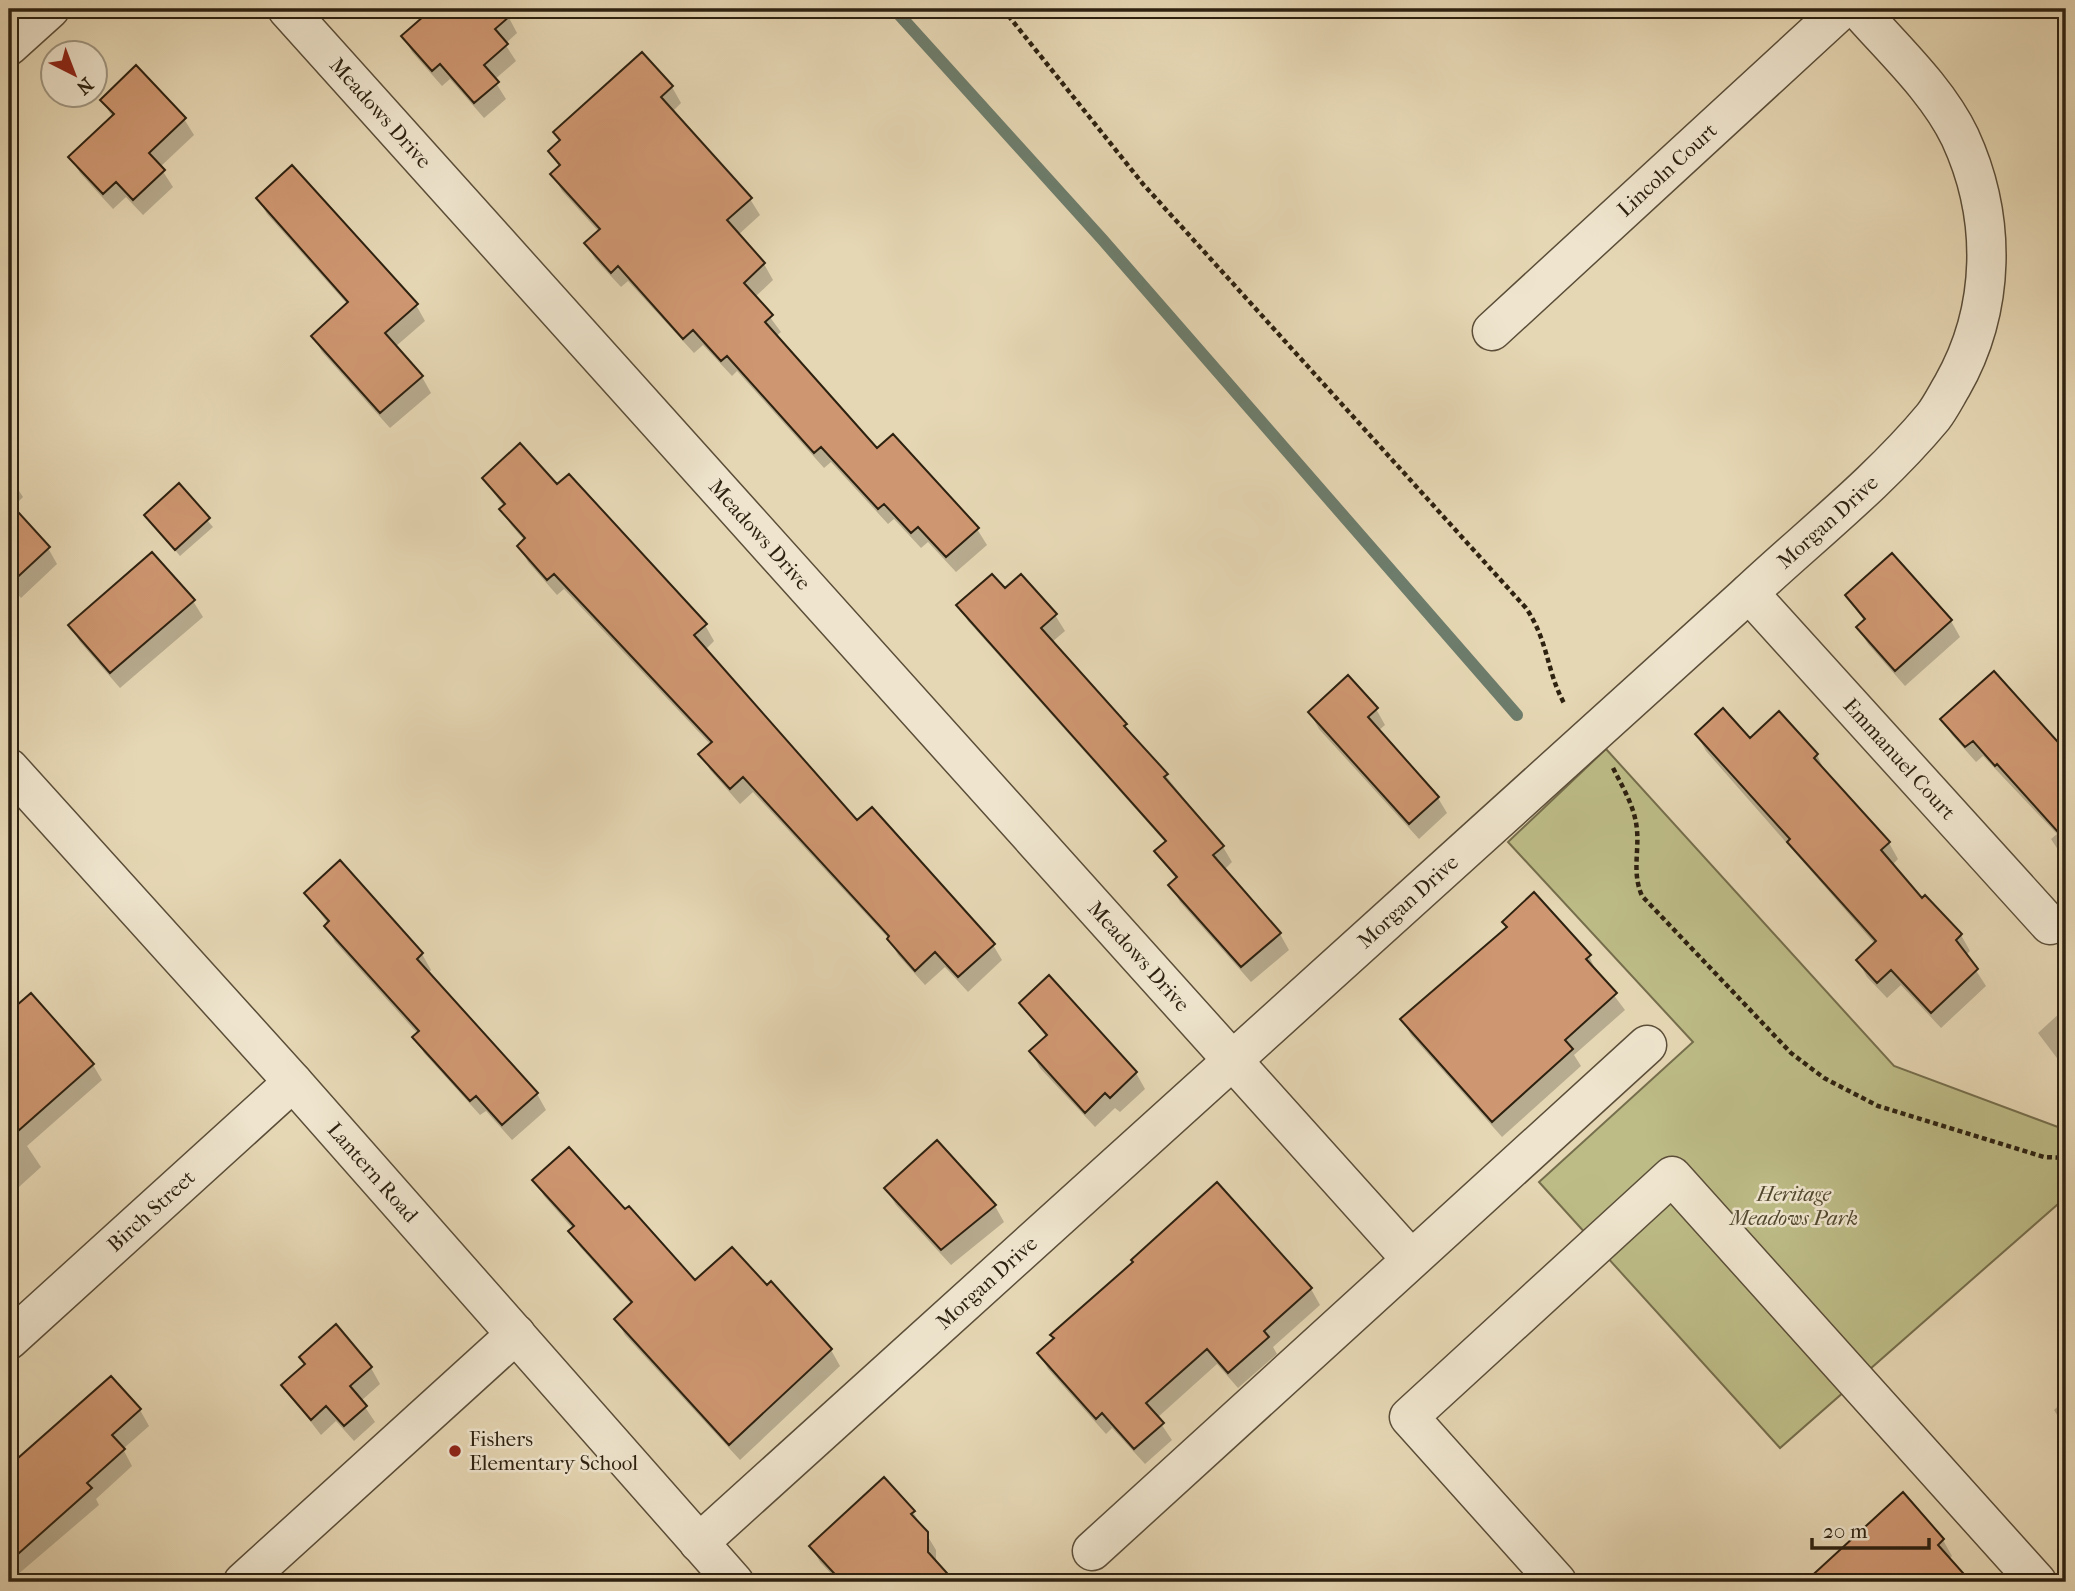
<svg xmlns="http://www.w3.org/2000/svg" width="2075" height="1591" viewBox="0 0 2075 1591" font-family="'IM FELL French Canon',serif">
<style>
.green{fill:#bdbc87;stroke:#756e4c;stroke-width:2}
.shadow{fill:#0003}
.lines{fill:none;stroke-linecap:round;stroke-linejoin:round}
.stream{stroke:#6d7d6c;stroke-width:12}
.building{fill:#cf9771;stroke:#2d2110;stroke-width:2}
.minor-casing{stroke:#5b4e39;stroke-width:41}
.path{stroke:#2d2110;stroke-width:4.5;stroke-dasharray:5 3.5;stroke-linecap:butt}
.minor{stroke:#efe5ce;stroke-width:38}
.poi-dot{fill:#8f2418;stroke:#efe5ce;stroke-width:2.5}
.labels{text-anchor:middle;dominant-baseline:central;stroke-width:5;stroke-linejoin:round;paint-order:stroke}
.street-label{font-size:21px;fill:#2d2110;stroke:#efe5ce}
.park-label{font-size:21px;font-style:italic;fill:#51482e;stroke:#efe5ce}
.poi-label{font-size:21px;fill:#2d2110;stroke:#efe5ce;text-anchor:start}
</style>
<rect width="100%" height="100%" fill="#e6d7b4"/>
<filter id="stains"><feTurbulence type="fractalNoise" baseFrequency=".00286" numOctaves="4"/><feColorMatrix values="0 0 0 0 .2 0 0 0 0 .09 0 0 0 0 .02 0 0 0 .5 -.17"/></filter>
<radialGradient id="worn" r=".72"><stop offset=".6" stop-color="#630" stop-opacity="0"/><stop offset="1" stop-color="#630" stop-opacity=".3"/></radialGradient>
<!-- green -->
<path class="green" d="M 1606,749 L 1894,1066 L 2066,1130 L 2066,1197 L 1780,1448 L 1539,1182 L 1693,1042 L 1508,842 Z"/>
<!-- shadow -->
<path class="shadow" d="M 434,9 L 516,9 L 508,16 L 517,33 L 505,44 L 516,61 L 494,80 L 506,99 L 484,118 L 450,79 L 442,86 L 412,52 L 403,36 Z
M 642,54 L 672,87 L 681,103 L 672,112 L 750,199 L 760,215 L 738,235 L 764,264 L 773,280 L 755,297 L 781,332 L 775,337 L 877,450 L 977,529 L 987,545 L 956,572 L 928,542 L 921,548 L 894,519 L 888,524 L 831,462 L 824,468 L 737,371 L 732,376 L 703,345 L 694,353 L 628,281 L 621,287 L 595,259 L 586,243 L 599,232 L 562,191 L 553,175 L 560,168 L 550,151 L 561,142 L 555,133 Z
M 102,100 L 184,119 L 194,135 L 160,167 L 173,187 L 143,215 L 126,197 L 113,209 L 80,173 L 71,158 L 113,118 Z
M 258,199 L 416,305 L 425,321 L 395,347 L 422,377 L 431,393 L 390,428 L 322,352 L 313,336 L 348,305 L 267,214 Z
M 9,476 L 23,497 L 12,508 L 48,548 L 57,564 L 21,598 L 9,585 Z
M 484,479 L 557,487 L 705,625 L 714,641 L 705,650 L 857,823 L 993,945 L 1002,960 L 968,992 L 945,967 L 925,985 L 898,955 L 889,939 L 753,792 L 740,804 L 710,770 L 701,754 L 711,745 L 564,589 L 557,595 L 528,562 L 519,546 L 525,541 L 511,525 L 501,509 L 504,507 Z
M 178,486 L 213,527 L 180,556 L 146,515 Z
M 152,554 L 193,601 L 203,617 L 120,688 L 80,642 L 70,626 Z
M 1005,590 L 1055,615 L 1065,631 L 1052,642 L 1125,725 L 1223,847 L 1232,862 L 1224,870 L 1280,934 L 1289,950 L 1251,982 L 1180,902 L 1171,886 L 1177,880 L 1157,852 L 1166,843 L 968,621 L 959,605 Z
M 1847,596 L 1951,621 L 1960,637 L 1905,686 L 1868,644 L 1858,628 L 1865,622 Z
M 1994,673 L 2066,753 L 2066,862 L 2051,839 L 2057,834 L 1983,756 L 1976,762 L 1952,735 L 1942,720 Z
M 1376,709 L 1385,725 L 1378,731 L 1438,798 L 1447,813 L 1419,839 L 1319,729 L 1310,713 Z
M 1779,713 L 1817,755 L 1825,772 L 1889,843 L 1898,859 L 1892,865 L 1922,900 L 1925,897 L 1961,935 L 1970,951 L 1966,955 L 1986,986 L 1941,1028 L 1901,985 L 1887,998 L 1867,977 L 1858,961 L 1875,944 L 1706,751 L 1697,735 L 1750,740 Z
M 340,863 L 422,954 L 431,970 L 428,974 L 537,1094 L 546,1110 L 512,1140 L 486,1111 L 480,1115 L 424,1053 L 415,1037 L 418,1034 L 335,942 L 326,926 L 328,924 L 306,893 Z
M 1508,928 L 1589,956 L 1597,973 L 1625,1010 L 1574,1055 L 1581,1066 L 1502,1137 L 1411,1035 L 1402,1020 Z
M 1021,1004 L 1136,1073 L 1145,1089 L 1120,1112 L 1115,1108 L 1095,1127 L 1040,1068 L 1031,1052 L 1047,1038 Z
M 9,1007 L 93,1065 L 102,1080 L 27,1146 L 41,1167 L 9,1196 Z
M 2062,1011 L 2066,1016 L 2066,1070 L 2038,1033 Z
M 937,1143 L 995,1206 L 1004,1222 L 951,1265 L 896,1205 L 886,1189 Z
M 535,1180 L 625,1212 L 695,1283 L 767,1288 L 831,1350 L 840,1366 L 740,1460 L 625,1335 L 616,1319 L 632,1305 L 580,1247 L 570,1231 L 573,1229 L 544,1196 Z
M 1217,1184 L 1311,1289 L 1320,1305 L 1273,1347 L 1277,1354 L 1238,1388 L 1217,1364 L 1157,1418 L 1172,1440 L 1145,1464 L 1112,1428 L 1106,1434 L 1048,1369 L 1039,1353 Z
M 336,1327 L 371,1368 L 380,1384 L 361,1401 L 375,1422 L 354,1441 L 336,1421 L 321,1435 L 283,1386 L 306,1365 L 301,1357 Z
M 111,1378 L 140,1410 L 149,1426 L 123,1449 L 132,1466 L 96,1499 L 99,1505 L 9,1582 L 9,1454 L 16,1462 Z
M 2066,1399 L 2066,1429 L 2054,1410 Z
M 1903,1495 L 1943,1540 L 1952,1556 L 1949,1559 L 1968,1582 L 1829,1582 L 1821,1569 Z
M 913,1512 L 936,1550 L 936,1564 L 953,1582 L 839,1582 L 820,1562 L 811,1546 Z"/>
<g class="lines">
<!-- stream -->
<path class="stream" d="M 894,9 L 1102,239 L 1517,715"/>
</g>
<!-- building -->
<path class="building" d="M 432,9 L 518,9 L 495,29 L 508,44 L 484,65 L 499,82 L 474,103 L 440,64 L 432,71 L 401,36 Z
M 642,52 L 673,86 L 661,97 L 752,198 L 727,220 L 765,263 L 744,283 L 773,315 L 765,322 L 877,448 L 893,434 L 979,528 L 946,557 L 918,527 L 911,533 L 884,504 L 878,509 L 821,447 L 814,453 L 727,356 L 721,361 L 693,330 L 683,339 L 618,266 L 611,273 L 584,243 L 600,229 L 550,174 L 560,165 L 548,151 L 560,140 L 553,132 Z
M 136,65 L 186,118 L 149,153 L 165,170 L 133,200 L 116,182 L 103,194 L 68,157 L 114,114 L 100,100 Z
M 292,165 L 418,304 L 385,333 L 423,376 L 380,413 L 311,336 L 348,302 L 256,198 Z
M 520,443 L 557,484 L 569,474 L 707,624 L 694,635 L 857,820 L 872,807 L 995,944 L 958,977 L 935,952 L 915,971 L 887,939 L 889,936 L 743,777 L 730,789 L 698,754 L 712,742 L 554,574 L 547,580 L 517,546 L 525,538 L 499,509 L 505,504 L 482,478 Z
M 179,483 L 210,518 L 175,550 L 144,515 Z
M 9,502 L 50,547 L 9,585 Z
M 152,552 L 195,600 L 110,673 L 68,625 Z
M 1892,553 L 1952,620 L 1895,671 L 1856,627 L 1865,619 L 1845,595 Z
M 992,574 L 1005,588 L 1021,574 L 1057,614 L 1041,628 L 1127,724 L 1124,726 L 1168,774 L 1164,777 L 1224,846 L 1213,855 L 1281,933 L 1241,967 L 1168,885 L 1177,877 L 1154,851 L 1166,841 L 956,605 Z
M 1994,671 L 2066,751 L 2066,841 L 1997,764 L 1995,766 L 1973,741 L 1965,747 L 1940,719 Z
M 1348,675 L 1378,708 L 1368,717 L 1439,797 L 1409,824 L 1308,712 Z
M 1723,708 L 1750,738 L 1779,711 L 1818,754 L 1814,758 L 1890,842 L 1881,850 L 1922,898 L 1925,895 L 1962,934 L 1956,940 L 1978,969 L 1931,1013 L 1891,970 L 1877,983 L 1856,960 L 1876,941 L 1787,842 L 1790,839 L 1695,734 Z
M 340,860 L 423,953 L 417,959 L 538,1093 L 502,1125 L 476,1096 L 470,1101 L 412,1037 L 419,1031 L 324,926 L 329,921 L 304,893 Z
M 1534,892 L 1591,955 L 1586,959 L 1617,993 L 1565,1040 L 1573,1049 L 1492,1122 L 1400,1019 L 1507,927 L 1502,922 Z
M 1049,975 L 1137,1072 L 1110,1098 L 1105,1093 L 1085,1113 L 1029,1051 L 1047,1035 L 1019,1003 Z
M 31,993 L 94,1064 L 9,1139 L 9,1012 Z
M 937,1140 L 996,1205 L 941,1250 L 884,1188 Z
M 569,1147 L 625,1209 L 629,1206 L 695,1280 L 732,1247 L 767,1285 L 771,1281 L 832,1349 L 729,1445 L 614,1319 L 632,1302 L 568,1231 L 574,1226 L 532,1180 Z
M 1217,1182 L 1312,1288 L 1264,1331 L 1269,1337 L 1228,1373 L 1207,1349 L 1146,1403 L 1164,1423 L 1134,1449 L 1102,1413 L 1096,1419 L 1037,1353 L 1054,1338 L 1050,1335 L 1133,1262 L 1131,1260 Z
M 336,1324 L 372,1367 L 350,1386 L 367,1406 L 344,1426 L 326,1406 L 311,1420 L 281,1385 L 305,1364 L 299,1357 Z
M 111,1376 L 141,1409 L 112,1435 L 125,1449 L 87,1483 L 92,1488 L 9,1562 L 9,1466 Z
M 884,1477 L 915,1511 L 911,1514 L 928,1532 L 928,1552 L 955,1582 L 842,1582 L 809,1546 Z
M 1903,1492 L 1944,1539 L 1938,1545 L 1971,1582 L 1805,1582 Z"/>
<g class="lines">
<!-- minor casing -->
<g class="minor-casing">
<g id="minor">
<path id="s1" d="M 287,9 L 1411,1259"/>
<path d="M 9,46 L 50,9"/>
<path id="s2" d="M 1492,331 L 1842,9"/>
<path id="s3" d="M 1749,593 L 2050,925"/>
<path id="s4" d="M 9,768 L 293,1082 L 734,1582"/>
<path id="s5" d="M 9,1340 L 293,1082"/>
<path id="s6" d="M 699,1543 L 1749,593 C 1810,536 1879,482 1933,417 C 1940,408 1946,396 1952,386 C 1996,309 1997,217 1960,137 C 1937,89 1892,48 1858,9"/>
<path d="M 1092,1551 L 1647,1045"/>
<path d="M 243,1582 L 516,1334"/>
<path d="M 1557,1582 L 1409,1417 L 1672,1176 L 2037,1582"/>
</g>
</g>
<!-- path -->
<path class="path" d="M 1003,9 L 1143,184 L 1526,608 C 1549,642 1546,671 1565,705
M 1613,768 C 1623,788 1635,807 1637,830 C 1639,853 1632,873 1642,896 L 1791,1053 L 1824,1078 L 1878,1106 L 2044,1157 L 2066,1158"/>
<!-- minor -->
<use href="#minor" class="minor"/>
</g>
<!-- markers -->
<circle class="poi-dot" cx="455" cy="1451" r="7"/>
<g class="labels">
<!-- street labels -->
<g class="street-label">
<text stroke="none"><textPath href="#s1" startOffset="140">Meadows Drive</textPath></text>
<text stroke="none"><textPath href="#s2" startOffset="238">Lincoln Court</textPath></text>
<text stroke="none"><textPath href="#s6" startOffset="1522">Morgan Drive</textPath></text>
<text stroke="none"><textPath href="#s1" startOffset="707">Meadows Drive</textPath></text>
<text stroke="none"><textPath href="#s3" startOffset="224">Emmanuel Court</textPath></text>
<text stroke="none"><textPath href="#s6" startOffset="956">Morgan Drive</textPath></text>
<text stroke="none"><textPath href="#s1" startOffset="1274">Meadows Drive</textPath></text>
<text stroke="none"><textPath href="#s4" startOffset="544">Lantern Road</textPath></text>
<text stroke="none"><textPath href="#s5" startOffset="192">Birch Street</textPath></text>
<text stroke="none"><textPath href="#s6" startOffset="388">Morgan Drive</textPath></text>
</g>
<!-- park labels -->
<g class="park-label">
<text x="1794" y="1194">Heritage<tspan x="1794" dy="24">Meadows Park</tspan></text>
</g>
<!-- poi labels -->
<g class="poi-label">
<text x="469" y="1439">Fishers<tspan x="469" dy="24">Elementary School</tspan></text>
</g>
</g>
<!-- margin -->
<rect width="2075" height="1591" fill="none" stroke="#e6d7b4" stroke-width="35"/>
<rect x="10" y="10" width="2054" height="1570" fill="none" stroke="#2d2110" stroke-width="3.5"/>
<rect x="18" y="18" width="2040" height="1556" fill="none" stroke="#2d2110" stroke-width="2"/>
<!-- north arrow -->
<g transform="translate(74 74) rotate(138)"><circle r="33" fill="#efe5ce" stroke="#a19782" stroke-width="2"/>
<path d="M0-5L12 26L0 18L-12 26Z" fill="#8f2418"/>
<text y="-10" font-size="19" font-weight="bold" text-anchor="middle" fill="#2d2110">N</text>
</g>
<!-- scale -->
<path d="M1812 1538v10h117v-10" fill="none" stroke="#2d2110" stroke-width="3.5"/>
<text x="1823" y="1538" font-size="21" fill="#2d2110" stroke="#efe5ce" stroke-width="5" paint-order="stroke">20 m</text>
<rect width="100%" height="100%" filter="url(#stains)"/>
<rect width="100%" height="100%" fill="url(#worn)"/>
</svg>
